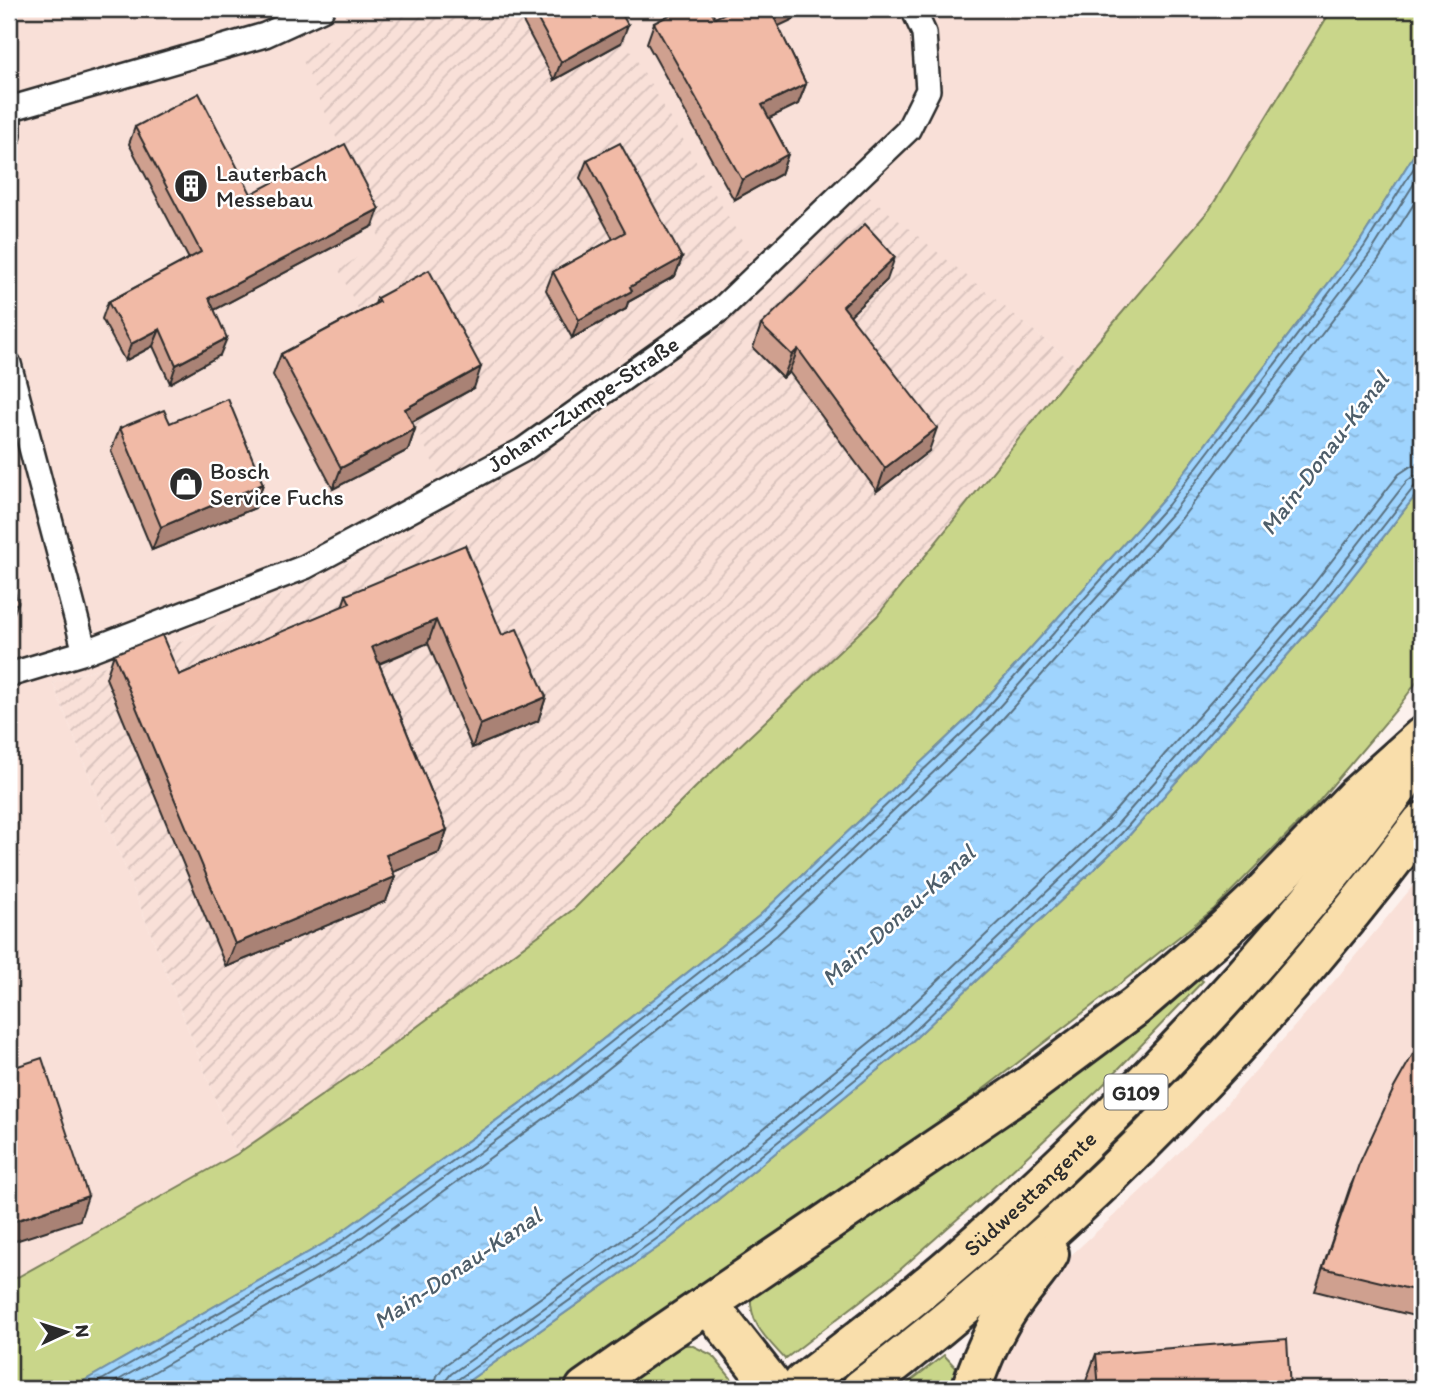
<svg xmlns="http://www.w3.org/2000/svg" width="1431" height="1398" viewBox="0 0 1431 1398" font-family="Itim,sans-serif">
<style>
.built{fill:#f9e0d8}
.industrial{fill:url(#industrial-furrows)}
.green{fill:#c9d68a;stroke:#7a805a;stroke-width:2}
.water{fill:url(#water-ripples);stroke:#7190aa;stroke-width:2}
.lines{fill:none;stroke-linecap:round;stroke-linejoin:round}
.shore{stroke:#596f7f;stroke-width:2}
.street-casing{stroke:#2b2b2b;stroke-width:28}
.highway-casing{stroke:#2b2b2b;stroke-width:44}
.street{stroke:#fff;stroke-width:23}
.highway{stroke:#f9deab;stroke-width:38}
.wall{fill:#cfa08f;stroke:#2b2b2b;stroke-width:2}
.shaded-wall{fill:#a98274;stroke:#2b2b2b;stroke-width:2}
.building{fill:#f1baa6;stroke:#2b2b2b;stroke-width:2}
.labels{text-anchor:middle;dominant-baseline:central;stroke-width:5;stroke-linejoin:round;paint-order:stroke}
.shield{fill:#fff;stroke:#6b6b6b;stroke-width:2}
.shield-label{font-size:21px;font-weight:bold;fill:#2b2b2b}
.poi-label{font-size:23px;fill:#2b2b2b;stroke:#fff;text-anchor:start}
.street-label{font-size:23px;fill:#2b2b2b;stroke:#fff}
.water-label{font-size:24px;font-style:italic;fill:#4e5e6a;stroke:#fff}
</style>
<defs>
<pattern id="industrial-furrows" width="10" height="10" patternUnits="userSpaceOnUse" patternTransform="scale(1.75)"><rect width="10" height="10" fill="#f9e0d8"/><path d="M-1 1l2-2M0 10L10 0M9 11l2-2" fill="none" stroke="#d6c0ba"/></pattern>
<pattern id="water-ripples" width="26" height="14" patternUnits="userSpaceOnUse" patternTransform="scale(1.75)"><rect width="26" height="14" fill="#9fd4fe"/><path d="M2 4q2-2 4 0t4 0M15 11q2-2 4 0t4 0" fill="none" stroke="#89b6da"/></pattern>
</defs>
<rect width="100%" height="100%" fill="#fcf1ed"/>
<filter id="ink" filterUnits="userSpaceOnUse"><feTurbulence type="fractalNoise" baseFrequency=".0143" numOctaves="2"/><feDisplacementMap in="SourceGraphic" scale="14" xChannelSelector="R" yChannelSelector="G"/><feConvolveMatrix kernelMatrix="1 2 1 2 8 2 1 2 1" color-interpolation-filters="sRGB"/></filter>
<g filter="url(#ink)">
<!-- built -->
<path class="built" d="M 9,9 L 1332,9 L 1210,209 L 1077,366 L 869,198 L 670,370 L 432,523 L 182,641 L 53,683 L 237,1154 L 9,1282 Z
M 1422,875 L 1422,1389 L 982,1389 L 1044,1280 L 1144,1188 L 1221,1110 L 1336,979 Z"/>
<!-- industrial -->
<path class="industrial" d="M 392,9 L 607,9 L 750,254 L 701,302 L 442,481 L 339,270 L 381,241 L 300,54 Z
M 870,197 L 1077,366 L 877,616 L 696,787 L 574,908 L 370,1062 L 237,1154 L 53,683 L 182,641 L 432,523 L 670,370 Z"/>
<!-- green -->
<path class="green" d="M 1332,9 L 1422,9 L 1422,142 L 1359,243 L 1163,500 L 971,715 L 759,916 L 540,1089 L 330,1240 L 70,1389 L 9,1389 L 9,1282 L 237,1154 L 370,1062 L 575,908 L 696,787 L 877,616 L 1077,366 L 1210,209 Z
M 1422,487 L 1422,675 L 1396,710 L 1314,807 L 1214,909 L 1097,1002 L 964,1104 L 740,1268 L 562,1389 L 457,1389 L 667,1241 L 907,1046 L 1126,839 L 1326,611 Z
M 1190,971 L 1203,981 L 1101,1087 L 1005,1177 L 894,1275 L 785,1359 C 765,1337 748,1323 751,1291 Z
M 675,1345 L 691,1345 L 712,1355 L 740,1389 L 610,1389 Z
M 944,1355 L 960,1372 L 957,1389 L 900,1389 Z"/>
<!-- water -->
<path class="water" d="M 1422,142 L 1422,487 L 1326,611 L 1126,839 L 907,1046 L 667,1241 L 457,1389 L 70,1389 L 330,1240 L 540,1089 L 759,916 L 971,715 L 1163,500 L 1359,243 Z"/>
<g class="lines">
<!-- shore -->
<path class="shore" d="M 86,1389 L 335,1246 L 544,1095 L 764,921 L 976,720 L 1168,505 L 1364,247 L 1422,155
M 103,1389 L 340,1253 L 549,1102 L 770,928 L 982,726 L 1174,511 L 1371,252 L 1422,171
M 124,1389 L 346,1262 L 556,1110 L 777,935 L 990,733 L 1182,518 L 1379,259 L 1422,191
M 434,1389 L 437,1376 L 445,1365 L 651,1220 L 890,1026 L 1107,820 L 1306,594 L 1399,474 L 1411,466 L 1422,465
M 445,1389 L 446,1380 L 451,1374 L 657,1228 L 897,1034 L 1114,828 L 1314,601 L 1407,481 L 1414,476 L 1422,475
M 454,1389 L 454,1384 L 457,1380 L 662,1235 L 903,1041 L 1121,834 L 1321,606 L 1414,487 L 1422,484"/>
<!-- street casing -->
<g class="street-casing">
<path id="street" d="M 9,109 L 265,35 L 322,9
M 9,119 L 9,135
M 9,364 L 85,652
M 9,675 L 85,652 L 305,567 L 523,450 L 721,309 L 908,130 L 928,90 L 924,33 L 913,9"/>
</g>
<!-- highway casing -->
<g class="highway-casing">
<g id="highway">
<path d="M 708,1304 L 775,1389"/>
<path id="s1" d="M 803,1383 C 836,1357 870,1332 903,1305 C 976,1247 1044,1183 1110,1117 C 1219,1009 1321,894 1411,770"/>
<path d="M 585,1389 L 656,1339 L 1027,1087 L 1136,1006 L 1226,928 L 1258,898 L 1356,796 L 1422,737"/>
<path d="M 861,1389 C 1073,1227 1262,1035 1422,822"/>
<path d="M 971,1389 C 982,1357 996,1324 1017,1297 C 1028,1282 1040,1270 1049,1254"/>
</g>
</g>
<!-- street -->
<use href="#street" class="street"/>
<!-- highway -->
<use href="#highway" class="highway"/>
</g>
<!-- wall -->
<path class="wall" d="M 524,9 L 624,9 L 620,11 L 621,43 L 554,80 L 521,18 Z
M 654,23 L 778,26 L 806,84 L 798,104 L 769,118 L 788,154 L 781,174 L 734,200 L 647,43 Z
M 135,127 L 251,194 L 373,226 L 214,310 L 220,355 L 170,383 L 153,346 L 125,361 L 102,319 L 108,302 L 189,259 L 129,144 Z
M 587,160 L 682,258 L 675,276 L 628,302 L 626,309 L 572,338 L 546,290 L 553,272 L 613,239 L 580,178 Z
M 887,280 L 850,315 L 929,451 L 877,491 L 789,372 L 783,378 L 753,348 L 761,325 Z
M 377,298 L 474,388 L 412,422 L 415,429 L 408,450 L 333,489 L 273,375 L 281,354 L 375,304 Z
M 170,423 L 263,484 L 255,508 L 152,550 L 111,451 L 120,428 Z
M 346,595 L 502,635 L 546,697 L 538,721 L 472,748 L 428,643 L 379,664 L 447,830 L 439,853 L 393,872 L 395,877 L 386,901 L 226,967 L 106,678 L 114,654 L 179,675 L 342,607 Z
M 1422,1038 L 1422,1318 L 1315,1291 L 1350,1187 Z
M 1096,1354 L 1290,1389 L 1087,1389 L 1086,1381 Z"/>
<!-- shaded-wall -->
<path class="shaded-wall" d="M 780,9 L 815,9 L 764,33 L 772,13 Z
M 628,25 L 621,43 L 554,80 L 561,62 Z
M 806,84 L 798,104 L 755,125 L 762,105 Z
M 788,154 L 781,174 L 734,200 L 742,180 Z
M 379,209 L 373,226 L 203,316 L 209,298 Z
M 895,257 L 887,280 L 835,330 L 843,306 Z
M 682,258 L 675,276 L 628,302 L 626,309 L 572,338 L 579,320 L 630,287 Z
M 160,329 L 153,346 L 125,361 L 131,344 Z
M 227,338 L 220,355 L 170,383 L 176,365 Z
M 798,349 L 789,372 L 783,378 L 792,355 Z
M 481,367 L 474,388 L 397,430 L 405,409 Z
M 937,428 L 929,451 L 877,491 L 885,468 Z
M 415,429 L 408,450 L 333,489 L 341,468 Z
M 263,484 L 255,508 L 152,550 L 161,527 Z
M 18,603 L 11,620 L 9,621 L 9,606 Z
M 436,620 L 428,643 L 363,670 L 372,647 Z
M 546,697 L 538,721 L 472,748 L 480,725 Z
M 447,830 L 439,853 L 377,879 L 386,855 Z
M 395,877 L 386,901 L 226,967 L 235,944 Z
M 88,1196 L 80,1220 L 9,1243 L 9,1223 Z"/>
<!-- building -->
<path class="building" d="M 532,9 L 619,9 L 628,25 L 561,62 Z
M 681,9 L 710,9 L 715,18 L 734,9 L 780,9 L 772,13 L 806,84 L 762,105 L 788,154 L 742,180 L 654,23 Z
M 199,93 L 251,194 L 345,144 L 379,209 L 209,298 L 227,338 L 176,365 L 160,329 L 131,344 L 108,302 L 201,252 L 135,127 Z
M 620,143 L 682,258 L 630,287 L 632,291 L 579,320 L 553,272 L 625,232 L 587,160 Z
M 865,224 L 895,257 L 843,306 L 937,428 L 885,468 L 798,349 L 792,355 L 761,325 Z
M 429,270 L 481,367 L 405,409 L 415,429 L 341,468 L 281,354 L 379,302 L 377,298 Z
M 228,399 L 263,484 L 161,527 L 120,428 L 164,410 L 170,423 Z
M 465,545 L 502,635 L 517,629 L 546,697 L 480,725 L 436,620 L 372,647 L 447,830 L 386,855 L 395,877 L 235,944 L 114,654 L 162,635 L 179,675 L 350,603 L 346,595 Z
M 9,571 L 18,603 L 9,606 Z
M 1422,1038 L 1422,1292 L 1323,1268 L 1359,1164 L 1394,1088 Z
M 42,1058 L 88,1196 L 9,1223 L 9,1069 Z
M 1287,1339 L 1290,1389 L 1099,1389 L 1096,1354 Z"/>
</g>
<!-- icons -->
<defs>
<g id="building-disc" transform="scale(1.75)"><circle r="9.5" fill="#2b2b2b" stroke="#fff"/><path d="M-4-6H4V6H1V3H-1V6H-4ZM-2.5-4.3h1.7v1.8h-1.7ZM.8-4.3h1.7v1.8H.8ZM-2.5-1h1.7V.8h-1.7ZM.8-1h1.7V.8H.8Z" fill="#fff"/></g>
<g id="shop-disc" transform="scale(1.75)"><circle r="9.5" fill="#2b2b2b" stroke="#fff"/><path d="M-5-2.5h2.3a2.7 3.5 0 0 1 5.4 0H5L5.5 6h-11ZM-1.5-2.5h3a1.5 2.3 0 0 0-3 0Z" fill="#fff"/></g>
</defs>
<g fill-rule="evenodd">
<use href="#building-disc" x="191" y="186"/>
<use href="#shop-disc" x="186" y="484"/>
</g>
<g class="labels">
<!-- shield labels -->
<rect class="shield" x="1104.5" y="1074.5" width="63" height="35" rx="5"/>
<g class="shield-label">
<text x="1136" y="1092">G109</text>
</g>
<!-- poi labels -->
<g class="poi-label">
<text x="216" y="173">Lauterbach<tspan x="216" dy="26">Messebau</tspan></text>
<text x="210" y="471">Bosch<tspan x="210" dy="26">Service Fuchs</tspan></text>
</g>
<!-- street labels -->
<g class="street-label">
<text transform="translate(583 404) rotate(-34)">Johann-Zumpe-Straße</text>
<text stroke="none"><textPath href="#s1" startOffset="296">Südwesttangente</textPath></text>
</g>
<!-- water labels -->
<g class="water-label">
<text transform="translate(1324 453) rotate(-53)">Main-Donau-Kanal</text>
<text transform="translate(898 915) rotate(-42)">Main-Donau-Kanal</text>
<text transform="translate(457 1268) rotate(-34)">Main-Donau-Kanal</text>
</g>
</g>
<!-- margin -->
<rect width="1431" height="1398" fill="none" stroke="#fff" stroke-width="35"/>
<rect x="18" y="18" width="1396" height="1363" fill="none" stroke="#2b2b2b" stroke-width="2.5" filter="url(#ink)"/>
<!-- north arrow -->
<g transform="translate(66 1332) rotate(86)" stroke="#ffffff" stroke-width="5" paint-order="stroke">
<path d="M0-5L12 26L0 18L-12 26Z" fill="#2b2b2b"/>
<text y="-10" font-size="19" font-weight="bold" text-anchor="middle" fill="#2b2b2b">N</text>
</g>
</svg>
